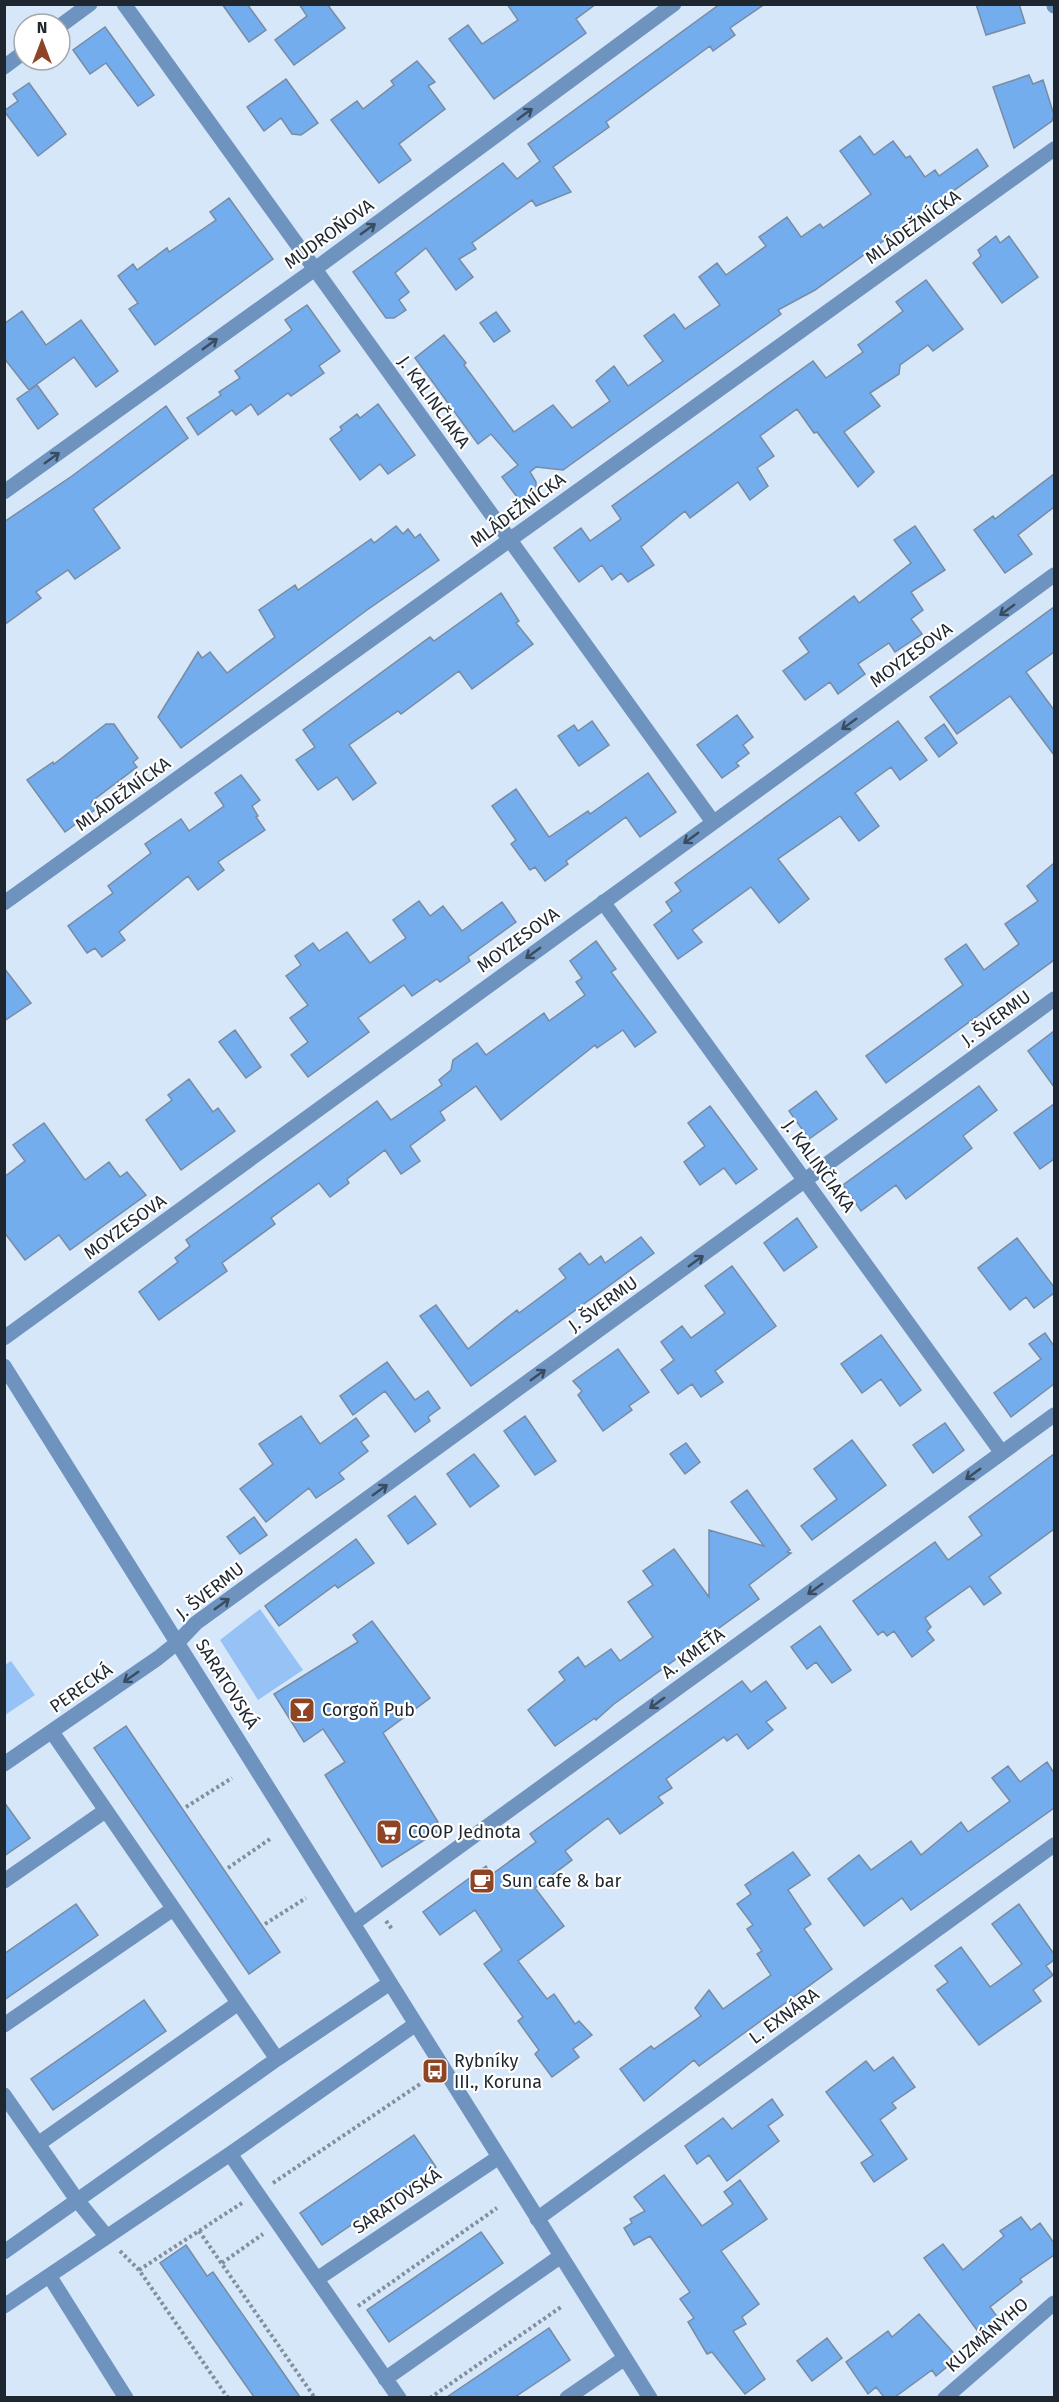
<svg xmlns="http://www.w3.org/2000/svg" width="1059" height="2402" viewBox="0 0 1059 2402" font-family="'Fira Sans',sans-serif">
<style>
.green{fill:#97c2f5}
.building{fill:#74adee;stroke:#788ba2;stroke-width:1.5}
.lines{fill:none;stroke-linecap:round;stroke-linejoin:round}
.path{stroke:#828f9d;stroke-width:4;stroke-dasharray:3 3;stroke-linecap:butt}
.minor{stroke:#6e93bf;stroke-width:15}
.oneway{stroke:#3a4c61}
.labels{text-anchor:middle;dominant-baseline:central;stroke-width:4.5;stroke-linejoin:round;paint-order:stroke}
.street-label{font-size:18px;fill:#1e262f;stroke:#fff}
.poi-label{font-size:18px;fill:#1e262f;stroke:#fff;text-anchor:start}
</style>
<rect width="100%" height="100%" fill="#d6e7fa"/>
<!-- green -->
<path class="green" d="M 260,1609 L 303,1670 L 258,1700 L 220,1640 Z
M 11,1661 L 35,1695 L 5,1715 L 5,1665 Z"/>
<!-- building -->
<path class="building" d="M 222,4 L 247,4 L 266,30 L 249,42 Z
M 299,4 L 327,4 L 345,28 L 294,65 L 275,40 L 307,16 Z
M 507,4 L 596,4 L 576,19 L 586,33 L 494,99 L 449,39 L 468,25 L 482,44 L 518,20 Z
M 720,4 L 765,4 L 730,28 L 735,35 L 713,51 L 710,46 L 606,122 L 609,127 L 553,167 L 571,192 L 536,206 L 532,200 L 472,243 L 476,249 L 459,259 L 473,277 L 456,290 L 426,248 L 395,273 L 409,292 L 399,300 L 406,310 L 394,318 L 386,318 L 353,272 L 503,163 L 517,179 L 540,161 L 528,144 Z
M 976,4 L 1019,4 L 1025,23 L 986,35 Z
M 105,27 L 154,95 L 138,106 L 106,63 L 90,74 L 73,50 Z
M 417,61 L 435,82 L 428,86 L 445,109 L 399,144 L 411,160 L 379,183 L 331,120 L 357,101 L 363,109 L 394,85 L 391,81 Z
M 1029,75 L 1033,84 L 1043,80 L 1054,115 L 1052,121 L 1014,148 L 993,87 Z
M 286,79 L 318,123 L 301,135 L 292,134 L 281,118 L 264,131 L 247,107 Z
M 29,83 L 66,134 L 38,156 L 4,111 L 18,101 L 13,94 Z
M 860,136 L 874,155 L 893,141 L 906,158 L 910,156 L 925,177 L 935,170 L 939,176 L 977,149 L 988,166 L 815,290 L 778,310 L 781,314 L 563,470 L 536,467 L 530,472 L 536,482 L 536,490 L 520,501 L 502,477 L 518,465 L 491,434 L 478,444 L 415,358 L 444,335 L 466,363 L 464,365 L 514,432 L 553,405 L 572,428 L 610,401 L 596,381 L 614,366 L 628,386 L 663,361 L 644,336 L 674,314 L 685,329 L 720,305 L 699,277 L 717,263 L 726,275 L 766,246 L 759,237 L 787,217 L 801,237 L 820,224 L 823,228 L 871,194 L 840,151 Z
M 229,198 L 273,259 L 155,345 L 129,309 L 138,303 L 118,276 L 133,264 L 137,270 L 167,248 L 169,252 L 216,220 L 210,212 Z
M 996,236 L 1000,243 L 1009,236 L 1038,277 L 1002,303 L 973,263 L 981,256 L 978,250 Z
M 926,280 L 963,329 L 933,351 L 928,345 L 900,365 L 899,374 L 870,393 L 880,406 L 844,432 L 874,472 L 858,487 L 817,432 L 814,433 L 797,409 L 760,436 L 774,456 L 757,468 L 768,486 L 750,500 L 738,482 L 690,518 L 685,511 L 641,547 L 654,565 L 628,582 L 621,573 L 612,580 L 602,565 L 579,582 L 554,548 L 581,528 L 590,541 L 621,519 L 612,506 L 813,361 L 826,378 L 863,352 L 858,345 L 903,311 L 896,302 Z
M 307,305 L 340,351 L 319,366 L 324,373 L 291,396 L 288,393 L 258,415 L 251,404 L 236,415 L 232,410 L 198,435 L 187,418 L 221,395 L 219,392 L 240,378 L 235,371 L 292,330 L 285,320 Z
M 22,311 L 46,345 L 81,320 L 118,371 L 96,387 L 74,357 L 29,390 L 4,358 L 4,324 Z
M 496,312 L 510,331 L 494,342 L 480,323 Z
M 37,385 L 58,414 L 38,429 L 17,399 Z
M 378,404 L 415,455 L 388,474 L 380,464 L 360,480 L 330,439 L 342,430 L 340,427 L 357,414 L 360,418 Z
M 166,406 L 188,438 L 93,509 L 120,548 L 75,579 L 68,570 L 36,592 L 41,598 L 4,625 L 4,522 L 72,476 Z
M 1054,474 L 1054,507 L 1018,535 L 1032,554 L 1005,573 L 974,530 L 993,516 L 995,519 Z
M 396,526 L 403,534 L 408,529 L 415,538 L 420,534 L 439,560 L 367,610 L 181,748 L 158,717 L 198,652 L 202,658 L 210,652 L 227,673 L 275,637 L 259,610 L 295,585 L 298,590 L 371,539 L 374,543 Z
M 915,526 L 945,570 L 911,592 L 923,610 L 911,619 L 922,634 L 895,652 L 889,643 L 858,664 L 865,674 L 838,694 L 830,682 L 805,700 L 783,671 L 809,652 L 799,638 L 854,596 L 859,603 L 911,563 L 894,540 Z
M 501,593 L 519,621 L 516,623 L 533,644 L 472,689 L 459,671 L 401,714 L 398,711 L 349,745 L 376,783 L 353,800 L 337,777 L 318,790 L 296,760 L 315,747 L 303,730 L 430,637 L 434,641 Z
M 1054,607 L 1054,652 L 1026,672 L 1054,710 L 1054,755 L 1010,696 L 957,734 L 930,697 Z
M 737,715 L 753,737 L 743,745 L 749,753 L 736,763 L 739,766 L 722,778 L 697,745 Z
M 592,721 L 609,745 L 579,766 L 558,736 L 574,725 L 578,731 Z
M 898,721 L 927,760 L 900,780 L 891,767 L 855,793 L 879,826 L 859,841 L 840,816 L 778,859 L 809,899 L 779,923 L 751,887 L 692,930 L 702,942 L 678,959 L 654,925 L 672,911 L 666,902 L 681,891 L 675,883 Z
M 106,724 L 114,724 L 127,743 L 138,758 L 133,762 L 137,767 L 91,802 L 96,809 L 65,832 L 27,780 L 53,762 L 54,764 Z
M 944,724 L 957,743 L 939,757 L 925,738 Z
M 648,773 L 676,812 L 640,837 L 626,817 L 566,861 L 568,864 L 545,881 L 535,867 L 530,870 L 511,844 L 516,840 L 492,806 L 516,789 L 549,837 L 588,811 L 590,814 Z
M 241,775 L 260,800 L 252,806 L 258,816 L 256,817 L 265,830 L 218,862 L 224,870 L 198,890 L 188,876 L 119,932 L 125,940 L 102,957 L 95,948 L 87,953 L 68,926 L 113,893 L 108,886 L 151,853 L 145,844 L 181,819 L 189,831 L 224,806 L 215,793 Z
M 1054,863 L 1054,960 L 886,1083 L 866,1056 L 963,985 L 945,959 L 966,944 L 984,970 L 1019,944 L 1005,924 L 1038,901 L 1027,886 Z
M 419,901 L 430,916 L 443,906 L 462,931 L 502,902 L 516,922 L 468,957 L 470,961 L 440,982 L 437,979 L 412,996 L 404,985 L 358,1018 L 369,1032 L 308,1077 L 291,1055 L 308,1042 L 290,1018 L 308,1005 L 286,976 L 301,965 L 295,956 L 313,943 L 319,951 L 347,932 L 370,963 L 406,938 L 393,920 Z
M 596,941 L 616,969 L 611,972 L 656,1032 L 635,1047 L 623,1030 L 597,1048 L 595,1045 L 501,1120 L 476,1086 L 440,1112 L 445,1120 L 410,1146 L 420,1161 L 401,1174 L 385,1150 L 347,1179 L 349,1183 L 330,1197 L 319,1183 L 271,1218 L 275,1224 L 222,1263 L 227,1271 L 159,1320 L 139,1292 L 178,1262 L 175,1258 L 190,1246 L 186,1240 L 377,1101 L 391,1120 L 442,1085 L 439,1080 L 451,1070 L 453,1060 L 477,1043 L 486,1055 L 544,1013 L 549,1021 L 585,995 L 576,982 L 582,978 L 570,961 Z
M 4,968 L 31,1003 L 4,1021 Z
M 235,1030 L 261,1067 L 246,1078 L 219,1042 Z
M 1054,1031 L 1054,1087 L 1028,1051 Z
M 189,1079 L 213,1112 L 218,1108 L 235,1131 L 181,1170 L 146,1120 L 172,1100 L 168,1095 Z
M 979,1086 L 997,1110 L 963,1136 L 972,1148 L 906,1199 L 896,1185 L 861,1211 L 843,1185 Z
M 816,1091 L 837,1119 L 809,1139 L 789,1111 Z
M 1054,1104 L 1054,1159 L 1040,1169 L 1014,1133 Z
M 710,1106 L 757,1169 L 736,1184 L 724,1168 L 700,1185 L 684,1162 L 705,1146 L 688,1123 Z
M 44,1123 L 85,1180 L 109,1162 L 120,1177 L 127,1172 L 146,1195 L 70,1250 L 59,1235 L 25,1260 L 4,1232 L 4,1177 L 25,1161 L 13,1145 Z
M 797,1218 L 817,1247 L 784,1271 L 764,1243 Z
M 641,1237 L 654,1253 L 471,1386 L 420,1316 L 436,1305 L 468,1349 L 517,1310 L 519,1313 L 566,1278 L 559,1269 L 580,1253 L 589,1265 L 601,1256 L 605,1263 Z
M 1017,1238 L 1054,1287 L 1054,1293 L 1034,1308 L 1026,1297 L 1010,1310 L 978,1268 Z
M 732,1266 L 776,1326 L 715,1371 L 723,1382 L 701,1397 L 692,1384 L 678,1394 L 661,1370 L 674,1360 L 661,1342 L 682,1326 L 691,1338 L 725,1313 L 705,1286 Z
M 1045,1333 L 1054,1346 L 1054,1384 L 1011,1417 L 994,1393 L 1041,1359 L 1029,1344 Z
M 881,1335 L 921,1390 L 900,1406 L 881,1379 L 862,1393 L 841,1364 Z
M 618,1349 L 649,1392 L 629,1406 L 632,1410 L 603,1431 L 578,1395 L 582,1391 L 573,1381 Z
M 387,1362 L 415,1400 L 428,1391 L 440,1408 L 428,1417 L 430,1421 L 415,1432 L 385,1391 L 353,1415 L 340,1396 Z
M 301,1416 L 320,1444 L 356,1418 L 369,1436 L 361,1442 L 368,1451 L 339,1473 L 344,1479 L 316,1498 L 309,1488 L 266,1522 L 240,1489 L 273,1464 L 259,1444 Z
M 525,1416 L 556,1461 L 535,1475 L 504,1431 Z
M 945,1423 L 964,1450 L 933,1473 L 913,1445 Z
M 852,1440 L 886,1485 L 812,1540 L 801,1526 L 837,1499 L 814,1469 Z
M 686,1443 L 700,1462 L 685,1474 L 670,1454 Z
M 474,1454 L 499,1486 L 470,1507 L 447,1474 Z
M 1054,1454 L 1054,1529 L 989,1577 L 1001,1593 L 984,1605 L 970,1586 L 925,1618 L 931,1627 L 927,1631 L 934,1640 L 912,1657 L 894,1631 L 887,1636 L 883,1631 L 878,1635 L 853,1601 L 935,1542 L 948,1560 L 982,1535 L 969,1517 Z
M 747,1490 L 790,1550 L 787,1552 L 791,1553 L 749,1585 L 759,1599 L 614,1704 L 596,1720 L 595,1718 L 555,1746 L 528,1710 L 565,1680 L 559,1672 L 578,1657 L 585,1667 L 611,1649 L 620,1661 L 653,1637 L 628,1602 L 653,1585 L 643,1571 L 674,1549 L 709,1597 L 709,1530 L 764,1546 L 731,1502 Z
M 415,1496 L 436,1524 L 408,1544 L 388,1516 Z
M 254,1517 L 267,1535 L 240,1554 L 227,1537 Z
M 356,1539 L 374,1563 L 338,1588 L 335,1585 L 279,1626 L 265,1606 Z
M 372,1621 L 430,1698 L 383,1733 L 438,1822 L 432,1825 L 437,1832 L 382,1867 L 325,1775 L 345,1762 L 323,1729 L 304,1742 L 274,1694 L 358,1642 L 353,1635 Z
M 820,1626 L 851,1670 L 832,1683 L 816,1662 L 807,1669 L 791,1647 Z
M 742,1681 L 751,1692 L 766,1681 L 786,1708 L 766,1722 L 773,1730 L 748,1749 L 737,1734 L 727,1741 L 724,1737 L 666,1779 L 672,1788 L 658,1797 L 663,1803 L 620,1834 L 608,1818 L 565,1851 L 572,1860 L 535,1888 L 564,1926 L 518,1961 L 547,1999 L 554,1994 L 575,2024 L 579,2021 L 592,2035 L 573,2049 L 579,2057 L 552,2077 L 535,2054 L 539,2050 L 518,2021 L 523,2017 L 484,1964 L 502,1950 L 475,1910 L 440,1935 L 423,1912 L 486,1866 L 491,1875 L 536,1842 L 530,1834 Z
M 126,1726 L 280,1952 L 249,1974 L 94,1748 Z
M 1047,1762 L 1054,1773 L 1054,1808 L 911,1910 L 902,1898 L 864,1926 L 828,1879 L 859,1855 L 871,1870 L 911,1841 L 921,1855 L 961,1822 L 968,1832 L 1010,1801 L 992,1778 L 1008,1766 L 1020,1782 Z
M 4,1802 L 30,1838 L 4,1856 Z
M 793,1852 L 810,1875 L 788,1890 L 811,1924 L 804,1929 L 832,1969 L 699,2066 L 694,2060 L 644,2101 L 620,2069 L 651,2046 L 654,2049 L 701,2016 L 695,2008 L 709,1990 L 723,2009 L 771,1975 L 757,1954 L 762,1951 L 747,1929 L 753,1925 L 737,1904 L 751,1894 L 745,1885 Z
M 76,1904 L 98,1935 L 4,2000 L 4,1954 Z
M 1019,1904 L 1054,1954 L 1054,1960 L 1046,1966 L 1053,1975 L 1033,1990 L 1041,2001 L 979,2045 L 937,1990 L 948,1982 L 935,1966 L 961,1947 L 990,1987 L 1022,1964 L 992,1924 Z
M 144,2000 L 166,2031 L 53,2110 L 31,2079 Z
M 893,2057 L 915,2087 L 892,2103 L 896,2108 L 880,2120 L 907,2159 L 874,2182 L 861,2163 L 873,2155 L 826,2092 L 866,2061 L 874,2071 Z
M 772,2099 L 783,2115 L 768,2126 L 779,2141 L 727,2181 L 709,2155 L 697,2164 L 685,2146 L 723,2118 L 732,2129 Z
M 414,2135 L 436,2167 L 322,2245 L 300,2213 Z
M 664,2175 L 702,2226 L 733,2204 L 724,2192 L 740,2180 L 767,2219 L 721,2251 L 759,2304 L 742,2317 L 746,2324 L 733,2331 L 765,2379 L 745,2394 L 712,2352 L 707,2354 L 688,2322 L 694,2318 L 680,2299 L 690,2292 L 650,2236 L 634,2245 L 624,2228 L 632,2223 L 630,2219 L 645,2211 L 634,2197 Z
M 1021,2217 L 1031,2230 L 1040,2223 L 1054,2243 L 1054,2255 L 1020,2279 L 1022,2282 L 990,2307 L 1002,2323 L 982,2337 L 924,2258 L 943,2244 L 963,2270 L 1004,2236 L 1000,2231 Z
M 481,2232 L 503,2263 L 389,2342 L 367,2310 Z
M 186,2245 L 207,2276 L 213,2272 L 300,2397 L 254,2397 L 160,2263 Z
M 919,2314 L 958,2358 L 936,2376 L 932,2370 L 895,2397 L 884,2397 L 876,2387 L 868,2394 L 846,2362 L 888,2331 L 892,2337 Z
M 549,2328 L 570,2360 L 515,2397 L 447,2397 Z
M 827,2338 L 842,2358 L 812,2381 L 797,2361 Z"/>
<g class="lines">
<!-- path -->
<path class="path" d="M 186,1807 L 232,1778
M 228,1868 L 270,1839
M 386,1921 L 392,1929
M 265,1924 L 306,1898
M 273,2183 L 420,2084
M 199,2231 L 315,2398
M 120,2251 L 139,2270 L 228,2398
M 222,2263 L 263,2234
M 139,2270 L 242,2203
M 358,2306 L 497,2208
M 430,2398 L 561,2307"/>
<!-- minor -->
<path class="minor" d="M 124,4 L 713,822
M 1054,4 L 1054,6
M 60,26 L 90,4
M 4,67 L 24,52
M 4,492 L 315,269 L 674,4
M 603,902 L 1002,1453
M 4,903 L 1054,149
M 4,1338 L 1054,575
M 4,1366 L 650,2398
M 52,1732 L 277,2059
M 4,1764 L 158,1658 L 178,1642 L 196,1623 L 1054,999
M 4,1881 L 105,1811
M 354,1923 L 1054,1415
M 4,2025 L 173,1909
M 4,2095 L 77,2200 L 107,2237
M 38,2144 L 237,2004
M 230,2154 L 399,2398
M 537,2219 L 1054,1845
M 4,2252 L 277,2059 L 390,1983
M 50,2277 L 126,2398
M 317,2279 L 499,2157
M 4,2306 L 230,2154 L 416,2024
M 385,2379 L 561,2256
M 567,2398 L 625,2358
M 945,2398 L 1054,2303"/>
</g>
<!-- one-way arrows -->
<defs><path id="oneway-shaft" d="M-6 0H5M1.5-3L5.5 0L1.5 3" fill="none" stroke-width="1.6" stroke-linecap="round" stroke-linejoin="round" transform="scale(1.5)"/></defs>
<g class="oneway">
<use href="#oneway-shaft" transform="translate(525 114) rotate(-36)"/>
<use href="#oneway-shaft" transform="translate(368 229) rotate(-36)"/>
<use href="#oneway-shaft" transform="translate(210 344) rotate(-36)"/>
<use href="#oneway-shaft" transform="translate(52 458) rotate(-36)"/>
<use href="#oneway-shaft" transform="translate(1007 610) rotate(144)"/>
<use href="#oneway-shaft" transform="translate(849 724) rotate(144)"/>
<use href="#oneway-shaft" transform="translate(691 838) rotate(144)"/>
<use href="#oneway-shaft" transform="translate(533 953) rotate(144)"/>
<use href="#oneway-shaft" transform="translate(696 1261) rotate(-36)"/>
<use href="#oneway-shaft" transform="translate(538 1375) rotate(-36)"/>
<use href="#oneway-shaft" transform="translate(973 1474) rotate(144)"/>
<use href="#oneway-shaft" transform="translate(380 1490) rotate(-36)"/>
<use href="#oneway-shaft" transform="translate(815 1589) rotate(144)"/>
<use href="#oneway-shaft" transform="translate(222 1604) rotate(-36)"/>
<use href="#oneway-shaft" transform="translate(131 1677) rotate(145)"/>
<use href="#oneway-shaft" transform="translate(657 1703) rotate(144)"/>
</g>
<!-- icons -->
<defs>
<g id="bar-square" transform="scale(1.35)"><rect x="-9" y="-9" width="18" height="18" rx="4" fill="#8d4525" stroke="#fff"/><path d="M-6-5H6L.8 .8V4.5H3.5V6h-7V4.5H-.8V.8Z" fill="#fff"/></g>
<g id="supermarket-square" transform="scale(1.35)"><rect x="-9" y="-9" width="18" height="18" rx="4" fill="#8d4525" stroke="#fff"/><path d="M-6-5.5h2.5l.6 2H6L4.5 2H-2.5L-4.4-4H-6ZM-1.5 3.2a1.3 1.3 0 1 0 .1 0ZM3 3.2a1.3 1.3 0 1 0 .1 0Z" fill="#fff"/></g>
<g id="cafe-square" transform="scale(1.35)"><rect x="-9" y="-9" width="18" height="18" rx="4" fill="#8d4525" stroke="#fff"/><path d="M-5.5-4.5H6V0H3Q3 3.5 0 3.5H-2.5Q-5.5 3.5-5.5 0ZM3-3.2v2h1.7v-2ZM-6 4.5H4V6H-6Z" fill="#fff"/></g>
<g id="bus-square" transform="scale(1.35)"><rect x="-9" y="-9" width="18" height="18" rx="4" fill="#8d4525" stroke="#fff"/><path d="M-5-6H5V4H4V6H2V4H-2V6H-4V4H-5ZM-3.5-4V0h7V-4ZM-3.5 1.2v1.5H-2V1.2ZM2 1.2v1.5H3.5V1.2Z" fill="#fff"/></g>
</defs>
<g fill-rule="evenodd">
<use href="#bar-square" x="302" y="1710"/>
<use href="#supermarket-square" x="389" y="1832"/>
<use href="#cafe-square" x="482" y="1881"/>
<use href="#bus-square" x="435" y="2071"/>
</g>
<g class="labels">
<!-- street labels -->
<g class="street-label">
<text transform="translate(913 227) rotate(-36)">MLÁDEŽNÍCKA</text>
<text transform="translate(329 234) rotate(-36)">MUDROŇOVA</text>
<text transform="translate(434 402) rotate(54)">J. KALINČIAKA</text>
<text transform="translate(518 510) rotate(-36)">MLÁDEŽNÍCKA</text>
<text transform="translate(911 655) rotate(-36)">MOYZESOVA</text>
<text transform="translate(123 794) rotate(-36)">MLÁDEŽNÍCKA</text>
<text transform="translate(518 940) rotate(-36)">MOYZESOVA</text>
<text transform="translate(996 1018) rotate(-36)">J. ŠVERMU</text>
<text transform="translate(819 1166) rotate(54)">J. KALINČIAKA</text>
<text transform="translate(125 1227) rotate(-36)">MOYZESOVA</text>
<text transform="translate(603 1304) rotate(-36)">J. ŠVERMU</text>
<text transform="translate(210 1591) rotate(-38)">J. ŠVERMU</text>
<text transform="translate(693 1653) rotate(-36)">A. KMEŤA</text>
<text transform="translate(227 1684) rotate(58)">SARATOVSKÁ</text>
<text transform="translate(81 1688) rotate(-35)">PERECKÁ</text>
<text transform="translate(784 2016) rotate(-36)">L. EXNÁRA</text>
<text transform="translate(397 2201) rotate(-34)">SARATOVSKÁ</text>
<text transform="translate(987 2335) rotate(-41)">KUZMÁNYHO</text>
</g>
<!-- poi labels -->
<g class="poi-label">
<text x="322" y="1710">Corgoň Pub</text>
<text x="408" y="1832">COOP Jednota</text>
<text x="502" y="1881">Sun cafe &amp; bar</text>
<text x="454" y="2061">Rybníky<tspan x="454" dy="21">III., Koruna</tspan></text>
</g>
</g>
<!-- border -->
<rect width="1059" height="2402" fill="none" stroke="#1e262f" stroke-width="12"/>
<!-- north arrow -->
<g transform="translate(42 42)"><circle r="28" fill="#ffffff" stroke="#a5a8ac" stroke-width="1.5"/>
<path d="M0-4.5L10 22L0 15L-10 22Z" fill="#8d4525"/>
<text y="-9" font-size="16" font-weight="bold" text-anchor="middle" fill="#1e262f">N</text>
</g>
</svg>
